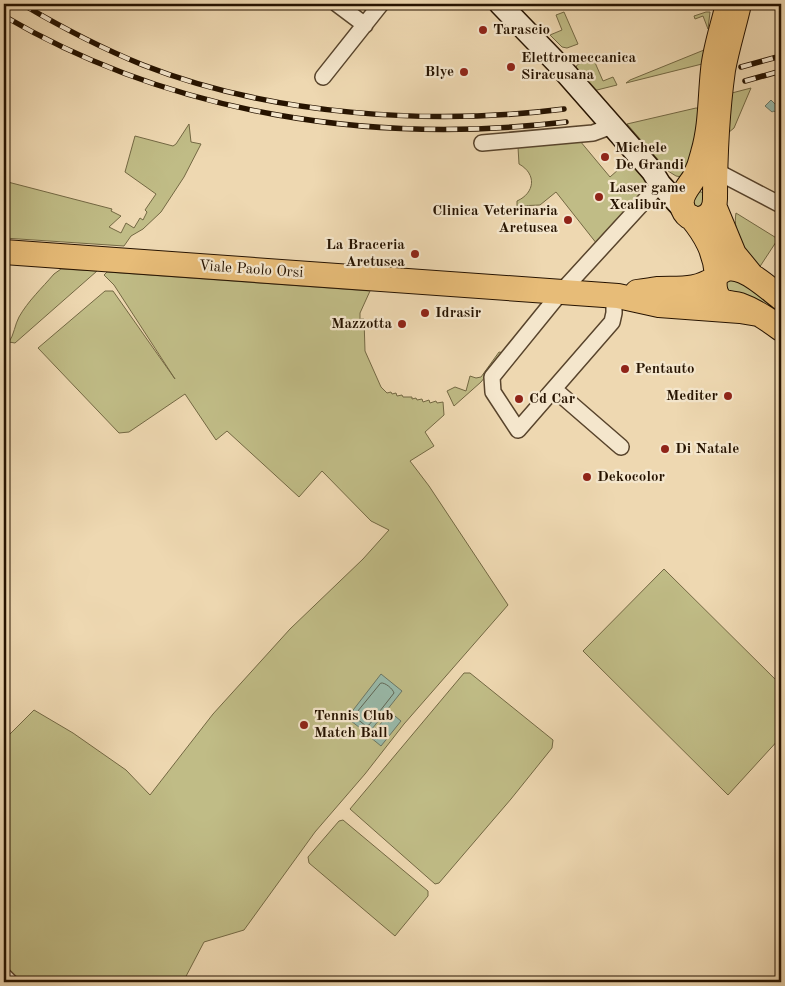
<svg xmlns="http://www.w3.org/2000/svg" width="785" height="986" viewBox="0 0 785 986" font-family="'Old Standard TT',serif">
<style>
.green{fill:#c0bc86;stroke:#736843}
.water{fill:#99baaa;stroke:#6b7766}
.lines{fill:none;stroke-linecap:round;stroke-linejoin:round}
.shore{stroke:#606655;stroke-width:1}
.street-casing{stroke:#58442c;stroke-width:18}
.secondary-casing{stroke:#261300;stroke-width:24}
.primary-casing{stroke:#261300;stroke-width:26}
.street{stroke:#f4e6cc;stroke-width:15}
.secondary{stroke:#f4e6cc;stroke-width:21}
.primary{stroke:#e7bc78;stroke-width:24}
.rail-casing{stroke:#261300;stroke-width:5.5}
.rail{stroke:#f4e6cc;stroke-width:4;stroke-dasharray:11;stroke-linecap:butt}
.poi-dot{fill:#8f2418;stroke:#f4e6cc;stroke-width:2}
.labels{text-anchor:middle;dominant-baseline:central;stroke-width:4.5;stroke-linejoin:round;paint-order:stroke}
.poi-label{font-size:15px;font-weight:bold;fill:#261300;stroke:#f4e6cc;text-anchor:start}
.street-label{font-size:15px;fill:#261300;stroke:#f4e6cc}
</style>
<rect width="100%" height="100%" fill="#eed8b1"/>
<filter id="stains"><feTurbulence type="fractalNoise" baseFrequency=".004" numOctaves="4"/><feColorMatrix values="0 0 0 0 .2 0 0 0 0 .09 0 0 0 0 .02 0 0 0 .5 -.17"/></filter>
<radialGradient id="worn" r=".72"><stop offset=".6" stop-color="#630" stop-opacity="0"/><stop offset="1" stop-color="#630" stop-opacity=".3"/></radialGradient>
<!-- green -->
<path class="green" d="M 564,12 L 578,44 L 567,48 L 562,47 L 550,35 L 562,30 L 556,15 Z
M 706,12 L 710,12 L 708,29 L 703,16 L 695,19 L 694,16 Z
M 704,50 L 702,64 L 626,83 L 630,80 Z
M 593,58 L 603,81 L 613,77 L 617,85 L 593,91 L 576,68 L 577,65 Z
M 751,88 L 734,128 L 728,133 L 728,94 Z
M 696,108 L 703,109 L 701,141 L 682,177 L 676,176 L 668,171 L 627,124 Z
M 189,124 L 191,142 L 201,144 L 184,177 L 161,212 L 143,229 L 131,236 L 124,246 L 4,238 L 4,181 L 112,209 L 111,211 L 121,216 L 109,227 L 121,233 L 126,223 L 134,228 L 140,218 L 143,220 L 147,212 L 145,210 L 156,194 L 125,172 L 135,136 L 173,146 L 176,144 Z
M 580,141 L 610,177 L 628,161 L 649,184 L 597,244 L 556,192 L 540,205 L 517,206 L 517,201 C 535,193 537,174 519,164 L 518,147 Z
M 697,191 L 705,193 L 707,205 L 694,209 L 692,194 Z
M 736,213 L 778,239 L 759,268 C 747,253 732,234 736,213 Z
M 61,269 L 97,271 L 15,343 L 9,342 C 14,335 15,324 19,317 C 28,301 42,288 54,274 Z
M 107,272 L 370,291 L 360,313 L 360,319 L 364,319 L 365,351 L 381,387 L 387,393 L 391,392 L 392,394 L 396,393 L 397,396 L 402,395 L 403,397 L 412,397 L 412,399 L 416,398 L 417,400 L 422,399 L 423,402 L 429,400 L 430,403 L 436,401 L 437,403 L 443,402 L 444,415 L 425,432 L 434,446 L 410,461 L 429,486 L 508,605 L 404,724 L 365,774 L 315,832 L 244,930 L 204,942 L 183,982 L 20,982 L 4,968 L 4,740 L 34,710 L 73,733 L 126,770 L 150,795 L 213,714 L 290,629 L 363,559 L 389,530 L 371,521 L 322,471 L 299,497 L 227,431 L 216,440 L 185,394 L 129,432 L 119,433 L 38,348 L 105,291 L 113,291 L 175,379 L 114,285 L 104,275 Z
M 738,279 L 777,311 L 775,314 L 729,296 L 725,283 L 726,281 Z
M 499,352 L 504,353 L 481,382 L 454,406 L 447,391 L 455,387 L 466,391 L 470,376 L 476,378 L 481,377 Z
M 664,569 L 781,685 L 781,737 L 728,795 L 583,651 Z
M 464,673 L 470,673 L 553,740 L 552,748 L 511,799 L 439,883 L 435,884 L 350,809 Z
M 343,820 L 428,891 L 428,896 L 395,936 L 309,863 L 308,857 L 339,821 Z"/>
<!-- water -->
<path class="water" d="M 771,100 L 777,106 L 780,104 L 781,105 L 781,117 L 774,111 L 772,112 L 765,106 Z
M 381,674 L 402,691 L 368,734 L 347,718 Z
M 390,712 L 401,721 L 381,746 L 370,737 Z"/>
<g class="lines">
<!-- shore -->
<path class="shore" d="M 381,683 C 385,682 393,689 394,693 L 369,725 L 366,726 L 356,718 L 355,715 Z"/>
<!-- street casing -->
<g class="street-casing">
<path id="street" d="M 337,4 L 365,25
M 323,77 L 381,4
M 482,143 L 593,133 L 612,126
M 716,171 L 781,205
M 614,296 L 614,313 L 612,322 L 518,430 L 493,392 L 492,377 L 561,292 L 660,184
M 554,389 L 621,447
M 4,976 L 10,982"/>
</g>
<!-- secondary casing -->
<g class="secondary-casing">
<path id="secondary" d="M 500,4 L 557,63 L 652,171 L 660,184 L 684,210"/>
</g>
<!-- primary casing -->
<g class="primary-casing">
<path id="primary" d="M 728,4 C 723,26 715,48 713,70 C 710,98 711,126 703,153 C 701,162 698,170 694,178 C 689,186 680,195 682,205 C 686,227 715,222 715,199 C 715,156 717,113 723,70 C 727,48 734,26 739,4
M 715,208 L 734,254 L 752,276
M 691,217 C 706,235 715,252 717,275
M 4,252 L 618,296 L 659,305 L 740,311 L 758,314
M 637,292 C 644,291 651,290 657,289 C 679,288 697,291 715,278
M 781,298 C 765,286 732,252 715,278 C 714,286 714,294 721,300 C 727,304 733,303 740,305 C 754,310 769,320 781,329"/>
</g>
<!-- street -->
<use href="#street" class="street"/>
<!-- secondary -->
<use href="#secondary" class="secondary"/>
<!-- primary -->
<use href="#primary" class="primary"/>
<!-- rail casing -->
<g class="rail-casing">
<path id="rail" d="M 22,4 C 61,27 101,48 143,65 C 270,115 430,126 564,109
M 4,16 C 173,115 373,145 566,122
M 741,67 L 781,56
M 745,81 L 781,71"/>
</g>
<!-- rail -->
<use href="#rail" class="rail"/>
</g>
<!-- markers -->
<g class="poi-dot">
<circle cx="483" cy="30" r="5"/>
<circle cx="511" cy="67" r="5"/>
<circle cx="464" cy="72" r="5"/>
<circle cx="605" cy="157" r="5"/>
<circle cx="599" cy="197" r="5"/>
<circle cx="568" cy="220" r="5"/>
<circle cx="415" cy="254" r="5"/>
<circle cx="425" cy="313" r="5"/>
<circle cx="402" cy="324" r="5"/>
<circle cx="625" cy="369" r="5"/>
<circle cx="728" cy="396" r="5"/>
<circle cx="519" cy="399" r="5"/>
<circle cx="665" cy="449" r="5"/>
<circle cx="587" cy="477" r="5"/>
<circle cx="304" cy="725" r="5"/>
</g>
<g class="labels">
<!-- poi labels -->
<g class="poi-label">
<text x="493" y="30">Tarascio</text>
<text x="521" y="58">Elettromeccanica<tspan x="521" dy="17">Siracusana</tspan></text>
<text x="454" y="72" text-anchor="end">Blye</text>
<text x="615" y="148">Michele<tspan x="615" dy="17">De Grandi</tspan></text>
<text x="609" y="188">Laser game<tspan x="609" dy="17">Xcalibur</tspan></text>
<text x="558" y="211" text-anchor="end">Clinica Veterinaria<tspan x="558" dy="17">Aretusea</tspan></text>
<text x="405" y="245" text-anchor="end">La Braceria<tspan x="405" dy="17">Aretusea</tspan></text>
<text x="435" y="313">Idrasir</text>
<text x="392" y="324" text-anchor="end">Mazzotta</text>
<text x="635" y="369">Pentauto</text>
<text x="718" y="396" text-anchor="end">Mediter</text>
<text x="529" y="399">Cd Car</text>
<text x="675" y="449">Di Natale</text>
<text x="597" y="477">Dekocolor</text>
<text x="314" y="716">Tennis Club<tspan x="314" dy="17">Match Ball</tspan></text>
</g>
<!-- street labels -->
<g class="street-label">
<text transform="translate(251 270) rotate(4)">Viale Paolo Orsi</text>
</g>
</g>
<!-- margin -->
<rect width="785" height="986" fill="none" stroke="#eed8b1" stroke-width="20"/>
<rect x="5" y="5" width="775" height="976" fill="none" stroke="#261300" stroke-width="2.5"/>
<rect x="10" y="10" width="765" height="966" fill="none" stroke="#261300"/>
<rect width="100%" height="100%" filter="url(#stains)"/>
<rect width="100%" height="100%" fill="url(#worn)"/>
</svg>
